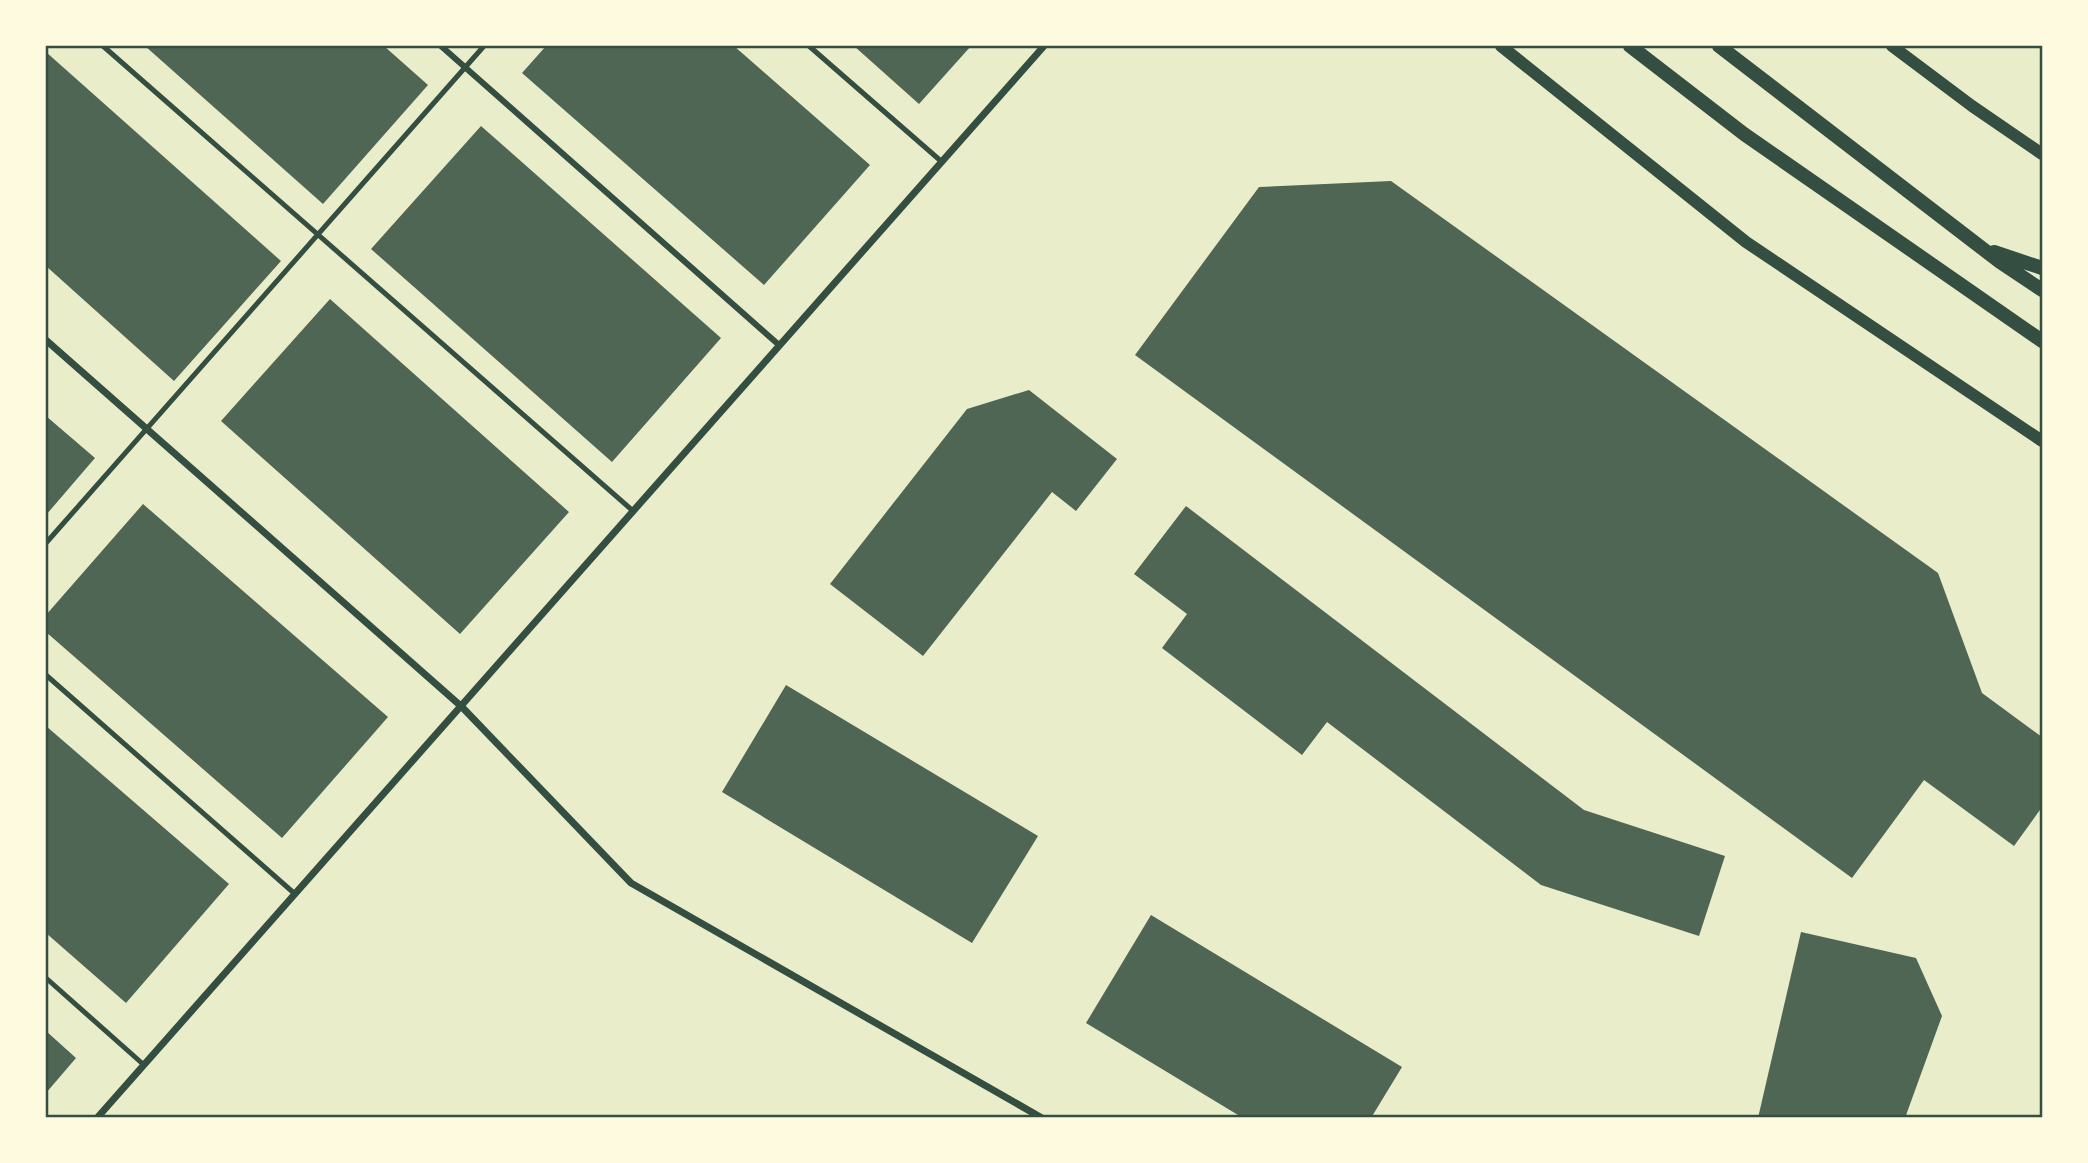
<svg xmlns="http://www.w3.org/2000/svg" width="2088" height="1163" viewBox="0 0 2088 1163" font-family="Figtree,sans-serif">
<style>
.building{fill:#4f6655}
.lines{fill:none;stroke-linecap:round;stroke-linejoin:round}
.service{stroke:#344e41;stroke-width:5}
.pedestrian{stroke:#344e41;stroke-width:6}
.minor{stroke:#344e41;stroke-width:7}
.tertiary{stroke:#344e41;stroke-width:12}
.secondary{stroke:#344e41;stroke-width:14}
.neatline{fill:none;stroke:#344e41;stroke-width:2.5}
</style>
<rect width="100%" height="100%" fill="#e9edc9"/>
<!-- building -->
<path class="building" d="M 145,46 L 384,46 L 428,85 L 323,204 Z
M 546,46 L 734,46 L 870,165 L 764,285 L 522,73 Z
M 854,46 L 971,46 L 919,104 Z
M 46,52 L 281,261 L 174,381 L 46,266 Z
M 481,126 L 721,338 L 612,462 L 371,249 Z
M 1391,181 L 1938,573 L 1982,693 L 2042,737 L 2042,807 L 2014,846 L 1924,780 L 1852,878 L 1135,355 L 1259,187 Z
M 330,299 L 569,512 L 460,634 L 221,421 Z
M 1029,390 L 1117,459 L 1076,511 L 1052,492 L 923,656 L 830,584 L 967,409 Z
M 46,416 L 95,458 L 46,515 Z
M 143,504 L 388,717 L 282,838 L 46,632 L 46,615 Z
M 1186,506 L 1584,810 L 1725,856 L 1699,936 L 1541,885 L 1327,722 L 1302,755 L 1162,648 L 1187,614 L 1134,574 Z
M 786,685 L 1038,836 L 972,943 L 722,792 Z
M 46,726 L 229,884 L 126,1003 L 46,933 Z
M 1151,915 L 1402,1067 L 1371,1118 L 1243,1118 L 1086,1023 Z
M 1801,932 L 1916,958 L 1942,1016 L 1905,1118 L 1758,1118 Z
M 46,1031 L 76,1058 L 46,1093 Z"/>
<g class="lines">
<!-- service -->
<path class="service" d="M 103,46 L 633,511
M 809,46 L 942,162
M 46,543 L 484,46
M 46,675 L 295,894
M 46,978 L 144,1065"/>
<!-- pedestrian -->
<path class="pedestrian" d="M 441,46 L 779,345"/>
<!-- minor -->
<path class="minor" d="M 46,340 L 461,706 L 631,883 L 1042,1118
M 97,1118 L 1044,46"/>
<!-- tertiary -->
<path class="tertiary" d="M 1501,46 L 1746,242 L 2042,441
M 1892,46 L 1972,106 L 2042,154"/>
<!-- secondary -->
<path class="secondary" d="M 1630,46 L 1744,134 L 2042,341
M 1719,46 L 2000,262 L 2042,290
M 1994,252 L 2042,268"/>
</g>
<!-- border -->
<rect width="2088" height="1163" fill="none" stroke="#fefae0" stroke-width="94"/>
<rect x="47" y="47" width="1994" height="1069" class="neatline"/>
</svg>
